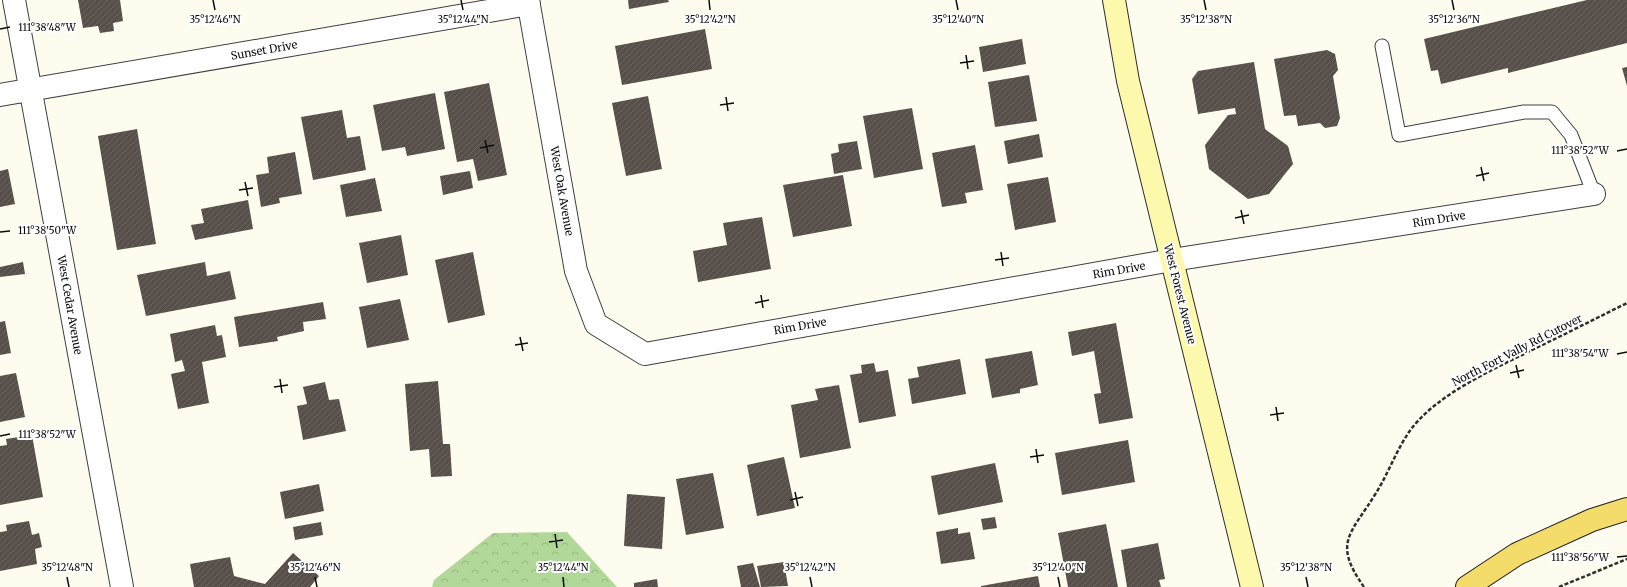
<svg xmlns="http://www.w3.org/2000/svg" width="1627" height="587" viewBox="0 0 1627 587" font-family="Merriweather,serif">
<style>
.forest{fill:url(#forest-crowns)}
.building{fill:url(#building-hatch)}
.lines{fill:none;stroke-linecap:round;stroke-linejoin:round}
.service-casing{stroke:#404040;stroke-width:15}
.minor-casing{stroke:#404040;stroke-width:24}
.secondary-casing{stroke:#2f2f2f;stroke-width:24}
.primary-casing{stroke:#1e1e1e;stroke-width:24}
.path{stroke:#2f2f2f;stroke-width:2.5;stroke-dasharray:4 2;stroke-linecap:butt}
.service{stroke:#fff;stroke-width:13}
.minor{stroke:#fff;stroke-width:22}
.secondary{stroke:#fcf9ac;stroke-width:22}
.primary{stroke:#f3dc69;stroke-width:22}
.ticks{fill:none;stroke:#0d0d0d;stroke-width:1.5}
.labels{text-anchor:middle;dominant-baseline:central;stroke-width:4;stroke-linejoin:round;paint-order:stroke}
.street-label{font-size:11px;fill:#0d0d0d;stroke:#fff}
.ticks-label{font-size:10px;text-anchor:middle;fill:#0d0d0d;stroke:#fff;stroke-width:4;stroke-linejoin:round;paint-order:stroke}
</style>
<defs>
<pattern id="forest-crowns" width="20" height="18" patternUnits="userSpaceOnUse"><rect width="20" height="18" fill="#b1d899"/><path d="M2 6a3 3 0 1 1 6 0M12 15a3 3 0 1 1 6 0" fill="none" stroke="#97b883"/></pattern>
<pattern id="building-hatch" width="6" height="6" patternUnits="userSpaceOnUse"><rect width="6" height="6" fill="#564f4a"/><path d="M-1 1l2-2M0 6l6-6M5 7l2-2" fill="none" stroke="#696460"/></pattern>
</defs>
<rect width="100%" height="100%" fill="#fefcee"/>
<!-- forest -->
<path class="forest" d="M 567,532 L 617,587 L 432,587 L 434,580 L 493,533 Z"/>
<!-- building -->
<path class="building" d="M 78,0 L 120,0 L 123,21 L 113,23 L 114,31 L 100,33 L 98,26 L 83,28 Z
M 628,0 L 668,0 L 669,2 L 629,9 Z
M 1587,0 L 1627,0 L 1627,43 L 1508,73 L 1508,68 L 1441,84 L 1438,70 L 1431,71 L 1424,39 Z
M 705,29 L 712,69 L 622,85 L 615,46 Z
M 1022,39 L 1026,64 L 983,72 L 979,47 Z
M 1327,50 L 1335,54 L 1338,70 L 1333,76 L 1340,118 L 1337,126 L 1325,128 L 1320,123 L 1298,126 L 1296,115 L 1284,116 L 1274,59 Z
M 1254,62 L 1265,129 L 1288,146 L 1293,164 L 1269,194 L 1248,199 L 1209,169 L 1205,145 L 1228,115 L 1236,114 L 1235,108 L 1198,114 L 1192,79 L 1198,71 Z
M 1627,67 L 1627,86 L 1622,68 Z
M 1029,75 L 1037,121 L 995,127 L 988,82 Z
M 489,83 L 507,175 L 478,181 L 473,159 L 457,162 L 444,92 Z
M 435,93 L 445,149 L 407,156 L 405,147 L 382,151 L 373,105 Z
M 648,96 L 662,169 L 626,176 L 612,103 Z
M 912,108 L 923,169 L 874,178 L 863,116 Z
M 342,110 L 347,138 L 360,136 L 366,170 L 313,180 L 301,117 Z
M 137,129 L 156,244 L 117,250 L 98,136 Z
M 1039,134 L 1043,157 L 1008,164 L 1004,141 Z
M 857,141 L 862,169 L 834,174 L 831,154 L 839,152 L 838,144 Z
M 975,145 L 983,190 L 965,193 L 967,203 L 942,207 L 932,153 Z
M 295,152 L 302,194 L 279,198 L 280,203 L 261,207 L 256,175 L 269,173 L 267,157 Z
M 8,169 L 15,204 L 0,207 L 0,171 Z
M 470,171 L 473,188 L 443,195 L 440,176 Z
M 843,175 L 852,226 L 793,237 L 783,185 Z
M 1048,177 L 1056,222 L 1015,230 L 1007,184 Z
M 375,178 L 382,211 L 346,217 L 340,185 Z
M 248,200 L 253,229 L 195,240 L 191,225 L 204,223 L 201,209 Z
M 762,217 L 771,269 L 698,282 L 693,251 L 727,245 L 723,223 Z
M 401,235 L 408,275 L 367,283 L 359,243 Z
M 473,252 L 485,315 L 448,323 L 435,260 Z
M 23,262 L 25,274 L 0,277 L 0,267 Z
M 205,262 L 207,276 L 230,271 L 236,299 L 146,316 L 137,275 Z
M 400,299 L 409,340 L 367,348 L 359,307 Z
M 323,302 L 326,319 L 303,322 L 304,331 L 277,337 L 278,341 L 239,347 L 234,317 Z
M 5,321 L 11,353 L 0,355 L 0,322 Z
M 1116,323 L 1133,418 L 1099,424 L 1094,394 L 1101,393 L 1094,351 L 1072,356 L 1068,332 Z
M 215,325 L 217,336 L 222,335 L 226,357 L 202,362 L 209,403 L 178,409 L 171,374 L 185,371 L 182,360 L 175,362 L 170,334 Z
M 1032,351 L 1038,385 L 1020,389 L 1020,393 L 992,398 L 985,359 Z
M 960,359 L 966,394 L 912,404 L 908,379 L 919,377 L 917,367 Z
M 874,363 L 876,372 L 888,370 L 896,416 L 859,423 L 850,375 L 862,373 L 861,365 Z
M 16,373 L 25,417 L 0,422 L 0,376 Z
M 438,381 L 443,444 L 450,444 L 452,476 L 431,477 L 429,449 L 410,451 L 405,384 Z
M 325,382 L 329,400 L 339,399 L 346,431 L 303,440 L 297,406 L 307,404 L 303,387 Z
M 839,385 L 851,448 L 800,458 L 791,405 L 818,400 L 815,389 Z
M 32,435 L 43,497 L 0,505 L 0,446 L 7,445 L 6,439 Z
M 1128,440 L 1135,482 L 1062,495 L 1055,453 Z
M 784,457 L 795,508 L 757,516 L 747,465 Z
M 995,463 L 1003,502 L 938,515 L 931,476 Z
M 713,473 L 724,528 L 686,535 L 676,479 Z
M 319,484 L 324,511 L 285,519 L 280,492 Z
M 627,494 L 665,497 L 662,549 L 624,546 Z
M 995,517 L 997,528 L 983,530 L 981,519 Z
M 29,521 L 32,535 L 39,533 L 42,547 L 35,549 L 37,564 L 0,571 L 0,532 L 7,531 L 6,525 Z
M 321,522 L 323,535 L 295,540 L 293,527 Z
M 1106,524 L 1118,587 L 1068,587 L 1058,533 Z
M 958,528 L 958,534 L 970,532 L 975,559 L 941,564 L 936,532 Z
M 1158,543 L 1165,579 L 1159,580 L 1161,587 L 1127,587 L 1121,550 Z
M 293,553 L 319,576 L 310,587 L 194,587 L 190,564 L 230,557 L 234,576 L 265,584 Z
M 784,562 L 788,586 L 761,587 L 757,566 Z
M 753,563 L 760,587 L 741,587 L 737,566 Z
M 1038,576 L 1040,587 L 981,587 L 981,586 Z
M 657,579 L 658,587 L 634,587 L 634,583 Z"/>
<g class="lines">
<!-- service casing -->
<g class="service-casing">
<path id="service" d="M 1382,46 L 1399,135 L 1524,112 L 1552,112 L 1571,135 L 1594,194"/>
</g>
<!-- minor casing -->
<g class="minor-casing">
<path id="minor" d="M 14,0 L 122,587
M 528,0 L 576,271 L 596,324 L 645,354 L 1172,260 L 1594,194
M 0,95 L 529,4"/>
</g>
<!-- secondary casing -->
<g class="secondary-casing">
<path id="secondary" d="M 1114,0 L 1128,81 L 1252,587"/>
</g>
<!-- primary casing -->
<g class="primary-casing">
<path id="primary" d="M 1467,587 L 1517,554 L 1592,520 L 1627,509"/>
</g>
<!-- path -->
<path class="path" d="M 1364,587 C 1332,542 1351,534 1376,493 C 1388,474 1396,451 1409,432 C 1435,395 1492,370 1532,350 C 1563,335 1595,319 1627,303
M 1559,587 L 1627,559"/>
<!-- service -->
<use href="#service" class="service"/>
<!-- minor -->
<use href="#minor" class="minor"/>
<!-- secondary -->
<use href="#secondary" class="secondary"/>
<!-- primary -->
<use href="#primary" class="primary"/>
</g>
<!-- ticks -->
<path class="ticks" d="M 213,0 L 215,10M 461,0 L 463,10M 709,0 L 710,10M 956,0 L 958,10M 1204,0 L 1206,10M 1452,0 L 1454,10M 0,29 L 10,27M 966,55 L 968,69M 960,63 L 974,61M 726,97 L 728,111M 720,105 L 734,103M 485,140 L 488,153M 480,148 L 494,145M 1617,151 L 1627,149M 1481,167 L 1484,181M 1476,176 L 1489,173M 245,182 L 248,196M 239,190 L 253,188M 1241,210 L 1244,224M 1235,218 L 1249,215M 0,232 L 10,231M 1001,252 L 1003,266M 995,260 L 1009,258M 761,295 L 763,308M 755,303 L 769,300M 520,337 L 523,351M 515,345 L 528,343M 1617,354 L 1627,352M 1516,365 L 1519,378M 1510,373 L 1524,370M 280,379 L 282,393M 274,387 L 288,385M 1276,407 L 1278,421M 1270,415 L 1284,413M 0,436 L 10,434M 1036,449 L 1038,463M 1030,457 L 1044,455M 795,492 L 798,506M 790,500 L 803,497M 555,534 L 557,548M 549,542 L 563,540M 1617,557 L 1627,556M 67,577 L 69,587M 315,577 L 317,587M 563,577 L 564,587M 810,577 L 812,587M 1058,577 L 1060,587M 1306,577 L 1308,587"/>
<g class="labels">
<!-- street labels -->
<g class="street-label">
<text transform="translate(264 50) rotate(-10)">Sunset Drive</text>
<text transform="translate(562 191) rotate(80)">West Oak Avenue</text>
<text transform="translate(1439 219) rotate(-9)">Rim Drive</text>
<text transform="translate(1119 270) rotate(-10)">Rim Drive</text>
<text transform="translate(1180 294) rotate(76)">West Forest Avenue</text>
<text transform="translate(70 305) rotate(80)">West Cedar Avenue</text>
<text transform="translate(800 326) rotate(-10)">Rim Drive</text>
<text transform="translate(1517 350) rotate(-27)">North Fort Vally Rd Cutover</text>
</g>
</g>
<g class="ticks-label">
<text x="215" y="23">35°12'46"N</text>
<text x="463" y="23">35°12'44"N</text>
<text x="710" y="23">35°12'42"N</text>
<text x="958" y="23">35°12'40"N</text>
<text x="1206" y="23">35°12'38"N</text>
<text x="1454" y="23">35°12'36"N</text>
<text x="47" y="31">111°38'48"W</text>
<text x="1580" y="154">111°38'52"W</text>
<text x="47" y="234">111°38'50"W</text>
<text x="1580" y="357">111°38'54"W</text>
<text x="47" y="438">111°38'52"W</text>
<text x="1580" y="561">111°38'56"W</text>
<text x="67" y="571">35°12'48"N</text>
<text x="315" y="571">35°12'46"N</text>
<text x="563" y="571">35°12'44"N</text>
<text x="810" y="571">35°12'42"N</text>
<text x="1058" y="571">35°12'40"N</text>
<text x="1306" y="571">35°12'38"N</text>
</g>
</svg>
